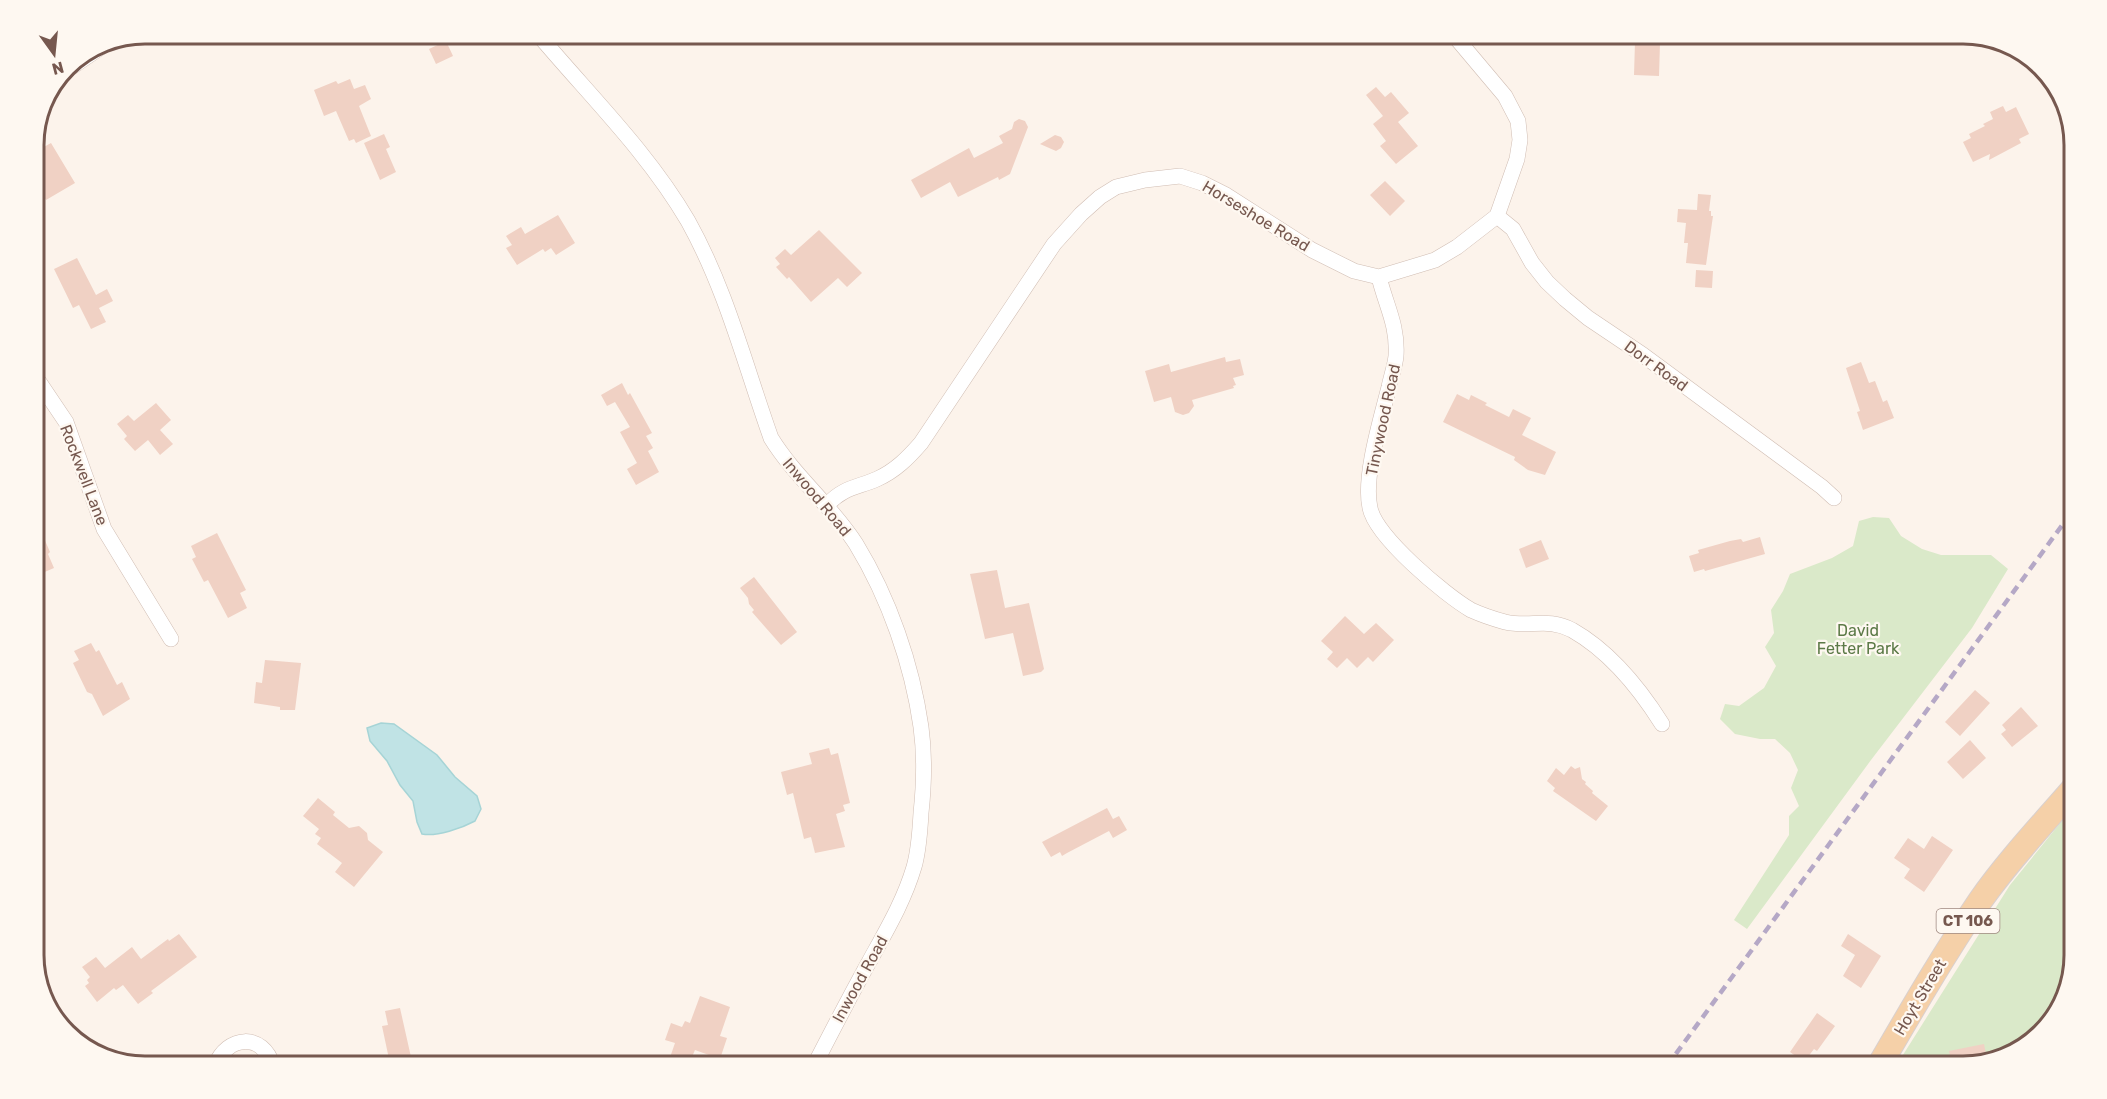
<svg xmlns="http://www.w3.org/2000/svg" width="2107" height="1099" viewBox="0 0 2107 1099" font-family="Rubik,sans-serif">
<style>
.green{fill:#dae9c9}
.water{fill:#c0e3e5;stroke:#a6d4d6;stroke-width:1.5}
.building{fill:#f0d1c4}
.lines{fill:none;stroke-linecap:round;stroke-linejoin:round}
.minor-casing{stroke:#d0bdb3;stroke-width:16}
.primary-casing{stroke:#d9d0ce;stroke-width:26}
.minor{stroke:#fff;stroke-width:15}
.primary{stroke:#f5d0a8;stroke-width:24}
.rail{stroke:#b5a8c6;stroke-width:4.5;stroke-dasharray:9 6;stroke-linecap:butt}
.labels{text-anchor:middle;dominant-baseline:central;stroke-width:4.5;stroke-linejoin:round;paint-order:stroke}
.shield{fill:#fef8f1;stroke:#9f8880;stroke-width:1.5}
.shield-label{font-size:15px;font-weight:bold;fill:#76584f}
.street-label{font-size:16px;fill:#76584f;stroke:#fef8f1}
.park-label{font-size:16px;fill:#5c7a47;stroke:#fef8f1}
.rim{fill:none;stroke:#76584f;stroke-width:3}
</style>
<rect width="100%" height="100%" fill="#fcf3eb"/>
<!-- green -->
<path class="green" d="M 1873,517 L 1889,518 L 1901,536 L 1922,549 L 1941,555 L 1991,555 L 2008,569 L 1972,628 L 1871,760 L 1747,929 L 1734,920 L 1789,835 L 1789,816 L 1799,806 L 1791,788 L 1798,770 L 1790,753 L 1775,739 L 1760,739 L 1735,734 L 1720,719 L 1725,704 L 1739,706 L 1764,688 L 1776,666 L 1765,647 L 1774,633 L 1771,610 L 1783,591 L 1790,574 L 1832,558 L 1853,546 L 1859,521 Z
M 2074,806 L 2074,954 L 2062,1004 L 2024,1047 L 1963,1066 L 1896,1066 L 2010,885 Z"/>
<!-- water -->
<path class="water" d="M 381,723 L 394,724 L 437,755 L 455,777 L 477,796 L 481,809 L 475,821 C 462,828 437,837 422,834 L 417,822 L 413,801 L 400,785 L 387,761 L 370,741 L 367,728 Z"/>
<!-- building -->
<path class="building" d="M 446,41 L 453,56 L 436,64 L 429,49 Z
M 1635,42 L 1660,43 L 1659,76 L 1634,75 Z
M 350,79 L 354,89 L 365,85 L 371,99 L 359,106 L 371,136 L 356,143 L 354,139 L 349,141 L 336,111 L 324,116 L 314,90 L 336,81 L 338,84 Z
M 1376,87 L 1385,97 L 1391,92 L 1409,113 L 1398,122 L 1418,146 L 1396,164 L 1380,146 L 1386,141 L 1373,124 L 1383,116 L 1366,95 Z
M 2003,106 L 2006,112 L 2016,107 L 2029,134 L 2019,139 L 2021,143 L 1989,160 L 1990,154 L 1973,162 L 1963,142 L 1971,138 L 1969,134 L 1985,126 L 1983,124 L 1993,119 L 1990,112 Z
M 1019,119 L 1025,121 L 1028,127 L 1010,174 L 999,180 L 998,177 L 958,197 L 950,182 L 921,198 L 911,180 L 969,148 L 974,158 L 1003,143 L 999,136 L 1012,129 L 1014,122 Z
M 384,134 L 390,147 L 386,149 L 396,172 L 380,180 L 364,143 Z
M 1055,135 L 1061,137 L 1064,142 L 1061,148 L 1056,151 L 1040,144 Z
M 51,143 L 75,183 L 46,200 L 33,179 L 33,153 Z
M 1385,181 L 1405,201 L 1390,216 L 1370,195 Z
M 1698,194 L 1711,195 L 1709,211 L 1711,211 L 1711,216 L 1713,216 L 1706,265 L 1686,263 L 1688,243 L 1684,243 L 1686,223 L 1677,222 L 1678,209 L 1697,210 Z
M 558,215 L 575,243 L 556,255 L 551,248 L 545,252 L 543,249 L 517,265 L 506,248 L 512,245 L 506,236 L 521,227 L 525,234 Z
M 819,230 L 862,273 L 847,287 L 838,278 L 811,302 L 789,277 L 787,279 L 776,267 L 780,264 L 775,258 L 785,249 L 791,255 Z
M 77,258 L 96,295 L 107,289 L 113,301 L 99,308 L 106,322 L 91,329 L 79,305 L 73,308 L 54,269 Z
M 1696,270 L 1713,271 L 1712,288 L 1695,287 Z
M 1225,357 L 1226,362 L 1240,359 L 1244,375 L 1233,378 L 1236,385 L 1233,386 L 1234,388 L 1192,400 L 1194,406 L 1189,413 L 1183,415 L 1175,412 L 1171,397 L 1154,402 L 1145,371 L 1169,364 L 1171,372 Z
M 1861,362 L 1869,383 L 1875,381 L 1883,402 L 1887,400 L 1894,418 L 1863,430 L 1857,412 L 1860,411 L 1846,368 Z
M 622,383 L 628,395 L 630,393 L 652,433 L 646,436 L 653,448 L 648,451 L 659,472 L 636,485 L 627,469 L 637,463 L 620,432 L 630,427 L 615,402 L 607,406 L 601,395 Z
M 1457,394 L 1469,400 L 1471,395 L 1487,403 L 1485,405 L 1509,417 L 1513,409 L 1531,418 L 1522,435 L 1556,452 L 1545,475 L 1528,470 L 1514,460 L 1515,457 L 1443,422 Z
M 156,403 L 171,420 L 160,430 L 173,444 L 160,455 L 148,440 L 135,451 L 124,439 L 127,436 L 117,424 L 128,415 L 134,421 Z
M 33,513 L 50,552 L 48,554 L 54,568 L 33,577 Z
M 217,533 L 246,590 L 240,593 L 247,608 L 228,618 L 208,580 L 204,582 L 192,559 L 196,557 L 191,546 Z
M 1760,537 L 1765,554 L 1705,571 L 1704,569 L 1694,572 L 1689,556 L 1699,553 L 1698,550 L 1730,541 L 1741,539 L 1743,542 Z
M 1541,540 L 1549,559 L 1526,568 L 1519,549 Z
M 997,570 L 1005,608 L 1029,603 L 1044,669 L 1041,672 L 1023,676 L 1013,633 L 985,639 L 970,574 Z
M 754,577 L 797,632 L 781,645 L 752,612 L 754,610 L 749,604 L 748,598 L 740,588 Z
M 1345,616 L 1364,634 L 1376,623 L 1394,640 L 1373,662 L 1368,657 L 1357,668 L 1347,658 L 1337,668 L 1327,659 L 1333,652 L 1321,641 Z
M 91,643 L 96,652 L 99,650 L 117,685 L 122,682 L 130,699 L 103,716 L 92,694 L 87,692 L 73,663 L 79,660 L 74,651 Z
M 265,660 L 301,663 L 295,710 L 280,710 L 280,707 L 254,703 L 256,682 L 262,683 Z
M 1975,690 L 1990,703 L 1960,736 L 1945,722 Z
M 2021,707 L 2038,726 L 2012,747 L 2001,734 L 2006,730 L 2002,725 Z
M 1970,740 L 1986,758 L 1963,779 L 1947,762 Z
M 829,748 L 831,755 L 838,753 L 850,803 L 843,805 L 845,811 L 836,814 L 845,847 L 815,853 L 811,837 L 804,839 L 793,793 L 787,795 L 781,772 L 812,764 L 809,753 Z
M 1571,766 L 1575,769 L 1580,767 L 1582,779 L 1586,782 L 1585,784 L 1593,791 L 1592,793 L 1608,806 L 1596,821 L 1553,791 L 1555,788 L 1547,781 L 1556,768 L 1564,775 Z
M 318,798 L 335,812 L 333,815 L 349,828 L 359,826 L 367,833 L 368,840 L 383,852 L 354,887 L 335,872 L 342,863 L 317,844 L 321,838 L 315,834 L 319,829 L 303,816 Z
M 1107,808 L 1113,819 L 1119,816 L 1127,830 L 1113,838 L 1109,831 L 1067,853 L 1062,856 L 1060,852 L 1051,857 L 1042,842 Z
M 1932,836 L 1953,850 L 1924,892 L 1904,878 L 1910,869 L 1894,858 L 1908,838 L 1924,849 Z
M 179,934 L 197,957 L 151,991 L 153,993 L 138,1004 L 123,985 L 116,990 L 114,988 L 97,1002 L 85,986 L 89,983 L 87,980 L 90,977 L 82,967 L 96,957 L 105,968 L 132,947 L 141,959 L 168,939 L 169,941 Z
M 1848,934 L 1881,956 L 1861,988 L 1843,976 L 1855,955 L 1841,946 Z
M 700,996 L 730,1007 L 720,1036 L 727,1038 L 720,1059 L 695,1050 L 688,1066 L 667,1066 L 675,1043 L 665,1040 L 671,1023 L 682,1027 L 685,1021 L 690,1023 Z
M 400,1008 L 413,1066 L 393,1066 L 391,1059 L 389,1059 L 382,1026 L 388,1025 L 385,1011 Z
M 1817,1013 L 1835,1026 L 1817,1051 L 1814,1049 L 1804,1062 L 1790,1052 Z
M 1984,1044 L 1987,1059 L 1963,1066 L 1952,1066 L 1949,1051 Z"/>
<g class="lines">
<!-- minor casing -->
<g class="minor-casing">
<path id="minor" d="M 537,33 C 589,95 647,151 688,221 C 726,289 745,365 771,438 C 795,477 831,505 856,544 C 889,598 912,664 921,727 C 925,756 924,785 921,813 C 920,831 919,850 914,867 C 904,901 886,931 869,962 C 850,996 832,1031 814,1066
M 63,73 L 113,39
M 1497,216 L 1513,229 L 1532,263 L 1547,282 L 1565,299 L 1588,318 L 1643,355 L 1822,487 L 1834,498
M 1379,277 C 1386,306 1398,325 1396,356 C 1395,366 1391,377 1389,387 C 1381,419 1363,477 1370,508 C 1376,537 1445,595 1471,610 C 1482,615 1494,619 1505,622 C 1531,628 1547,617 1572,630 C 1609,651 1640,689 1662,724
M 33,373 L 66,422 L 104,529 L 171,639
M 827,505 C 844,487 856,488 877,479 C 895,471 908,458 921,443 L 1054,244 L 1081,214 L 1100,197 L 1116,187 L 1145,180 L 1180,176 L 1202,183 L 1226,195 L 1312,250 L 1354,271 L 1379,277 L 1435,260 L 1457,247 L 1497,216 L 1517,159 L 1520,140 L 1518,121 L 1505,96 L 1452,33
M 33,957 L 34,958
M 215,1066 C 227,1035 263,1032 273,1066"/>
</g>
<!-- primary casing -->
<g class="primary-casing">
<path id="primary" d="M 1879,1066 C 1911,1011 1944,954 1980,901 C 2008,861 2042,825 2074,788"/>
</g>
<!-- minor -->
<use href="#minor" class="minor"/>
<!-- primary -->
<use href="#primary" class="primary"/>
<!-- rail -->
<path class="rail" d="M 1667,1066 L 2074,509"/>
</g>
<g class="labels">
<!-- shield labels -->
<rect class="shield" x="1936.5" y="909" width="63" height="24" rx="4.5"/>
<g class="shield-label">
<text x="1968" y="921">CT 106</text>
</g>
<!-- street labels -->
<g class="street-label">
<text transform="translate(1256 216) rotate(31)">Horseshoe Road</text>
<text transform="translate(1656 366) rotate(36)">Dorr Road</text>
<text transform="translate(1383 420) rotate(-78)">Tinywood Road</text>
<text transform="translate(84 475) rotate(69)">Rockwell Lane</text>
<text transform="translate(817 497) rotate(50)">Inwood Road</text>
<text transform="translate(860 979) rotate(-61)">Inwood Road</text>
<text transform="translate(1920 997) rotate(-59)">Hoyt Street</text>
</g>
<!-- park labels -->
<g class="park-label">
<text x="1858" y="630">David<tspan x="1858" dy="18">Fetter Park</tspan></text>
</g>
</g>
<!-- crop -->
<path d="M0 0H2107V1099H0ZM145 44H1963A101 101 0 0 1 2064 145V955A101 101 0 0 1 1963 1056H145A101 101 0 0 1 44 955V145A101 101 0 0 1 145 44Z" fill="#fef8f1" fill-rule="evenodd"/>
<path class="rim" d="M145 44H1963A101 101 0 0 1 2064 145V955A101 101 0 0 1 1963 1056H145A101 101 0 0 1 44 955V145A101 101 0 0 1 145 44Z"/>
<!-- north arrow -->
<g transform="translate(54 54) rotate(165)" stroke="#fef8f1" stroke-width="4.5" paint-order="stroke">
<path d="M0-4.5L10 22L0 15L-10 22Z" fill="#76584f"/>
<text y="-9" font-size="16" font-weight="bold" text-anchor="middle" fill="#76584f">N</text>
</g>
</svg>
